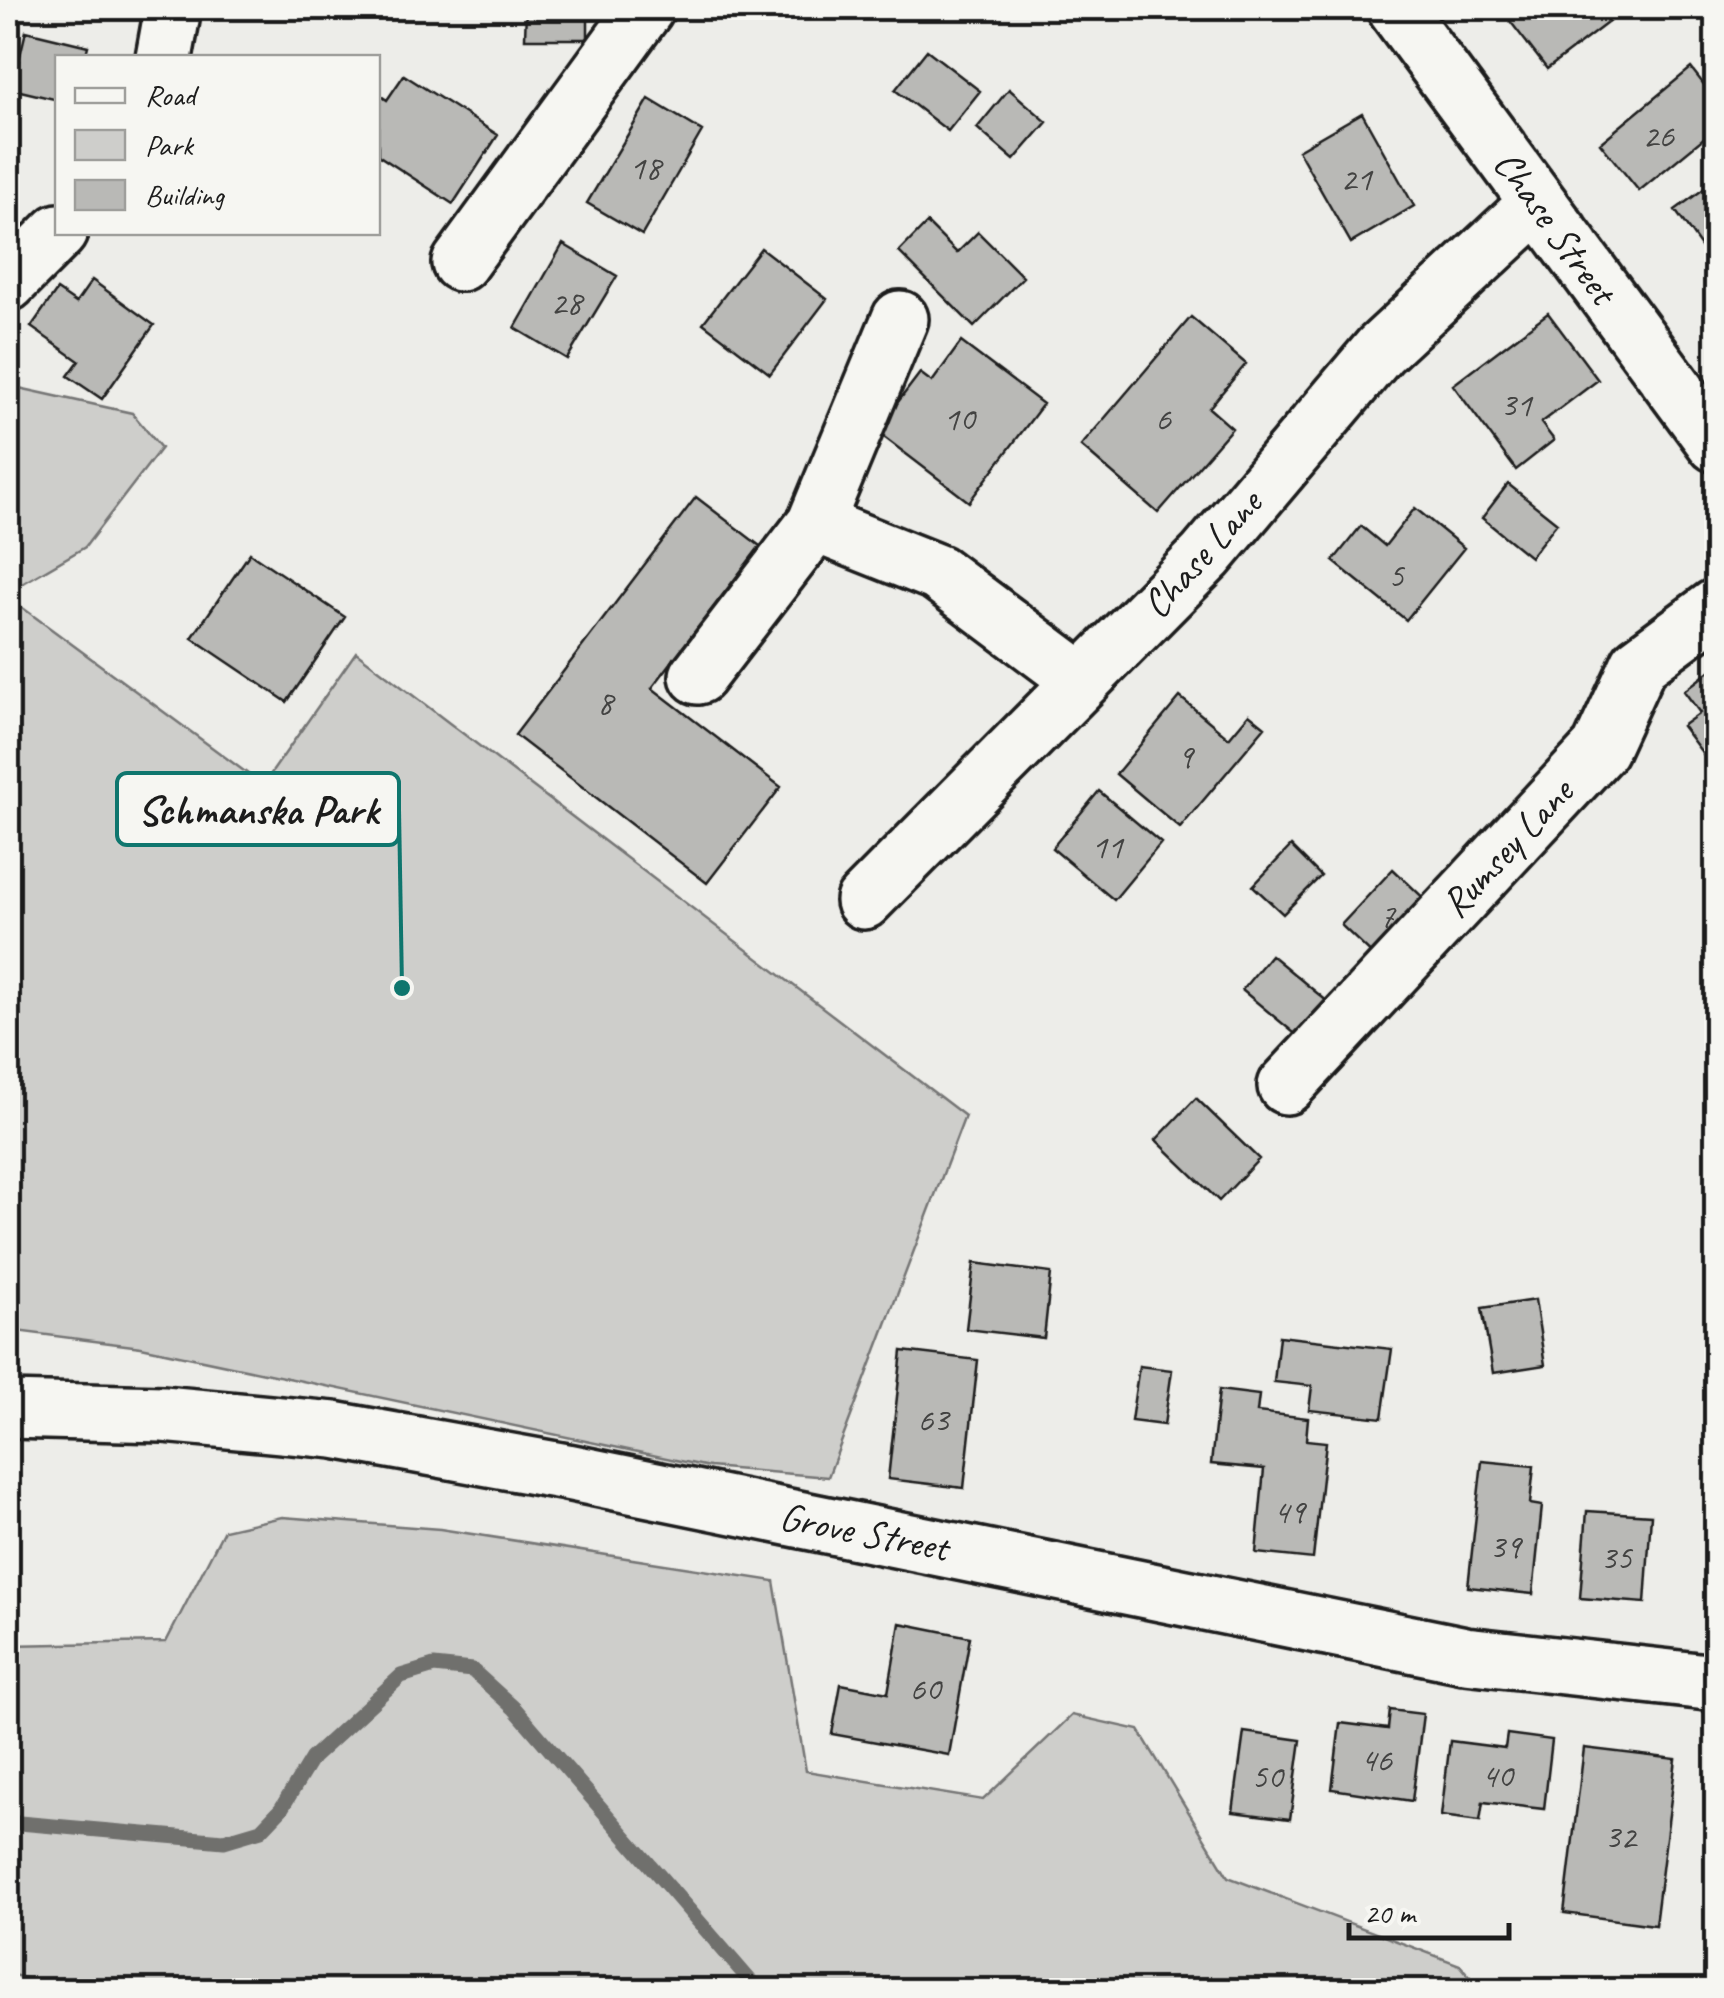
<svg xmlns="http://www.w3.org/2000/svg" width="1724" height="1998" viewBox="0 0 1724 1998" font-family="Caveat,sans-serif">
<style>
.green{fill:#cececb;stroke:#757574;stroke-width:2.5}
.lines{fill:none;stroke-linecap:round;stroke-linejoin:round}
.stream{stroke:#6f6f6d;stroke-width:15}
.building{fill:#b9b9b6;stroke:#1c1c1c;stroke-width:2.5}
.minor-casing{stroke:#1c1c1c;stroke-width:62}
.minor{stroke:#f6f6f2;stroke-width:55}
.labels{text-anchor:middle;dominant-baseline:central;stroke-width:9;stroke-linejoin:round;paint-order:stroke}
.number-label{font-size:35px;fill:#434342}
.street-label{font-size:40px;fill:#1c1c1c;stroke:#f6f6f2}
.leader{fill:none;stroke:#0f766e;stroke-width:4}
.callout-dot{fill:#0f766e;stroke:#f6f6f2;stroke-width:4}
.callout{fill:#f6f6f2;stroke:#0f766e;stroke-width:4}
.callout-label{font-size:42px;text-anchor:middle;font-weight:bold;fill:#1c1c1c}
</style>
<rect width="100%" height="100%" fill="#edede9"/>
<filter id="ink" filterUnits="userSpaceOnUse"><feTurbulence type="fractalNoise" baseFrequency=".01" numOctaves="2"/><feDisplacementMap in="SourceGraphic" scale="20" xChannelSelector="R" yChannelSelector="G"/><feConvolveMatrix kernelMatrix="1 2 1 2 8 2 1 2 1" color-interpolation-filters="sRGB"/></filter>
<g filter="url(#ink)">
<!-- green -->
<path class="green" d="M 19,388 L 132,413 L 161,448 L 85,547 L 8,592 L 8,391 Z
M 16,603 L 263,785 L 356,652 L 965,1116 L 828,1477 L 709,1467 L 141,1347 L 8,1330 L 8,610 Z
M 282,1517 L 440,1529 L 774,1581 L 806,1771 L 983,1800 L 1072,1715 L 1139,1730 L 1228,1877 L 1460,1965 L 1481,1990 L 79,1990 L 8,1974 L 8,1645 L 166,1642 L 224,1530 Z"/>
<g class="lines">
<!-- stream -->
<path class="stream" d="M 8,1822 L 224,1841 L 261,1830 L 281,1809 L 312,1758 L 401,1676 L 434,1666 L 472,1670 L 515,1709 L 758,1990"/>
</g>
<!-- building -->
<path class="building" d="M 526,8 L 588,8 L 588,39 L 525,39 Z
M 1529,8 L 1607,8 L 1615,17 L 1547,69 L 1510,21 Z
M 26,31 L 88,46 L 85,58 L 58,58 L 58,100 L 12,89 Z
M 927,50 L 980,91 L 948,131 L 895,90 Z
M 1691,68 L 1716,100 L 1716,128 L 1639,191 L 1600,143 Z
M 404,75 L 498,135 L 453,204 L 378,155 L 378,94 L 387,100 Z
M 1009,89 L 1047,122 L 1014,160 L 977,128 Z
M 649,99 L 702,131 L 642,235 L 587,203 Z
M 1362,113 L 1414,206 L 1351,243 L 1298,150 Z
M 1716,180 L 1716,268 L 1675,210 Z
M 927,223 L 957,253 L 978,232 L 1023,277 L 974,327 L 899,252 Z
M 563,244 L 617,276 L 567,359 L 515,328 Z
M 761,248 L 827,299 L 770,374 L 703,323 Z
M 92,280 L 154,325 L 102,399 L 68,376 L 79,361 L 31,327 L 57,290 L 76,303 Z
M 1548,313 L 1598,380 L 1541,423 L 1554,440 L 1516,470 L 1453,385 Z
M 1191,317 L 1246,364 L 1209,408 L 1232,428 L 1158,513 L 1081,446 Z
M 961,342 L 1043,404 L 969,502 L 876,431 L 920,373 L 932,382 Z
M 1508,484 L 1557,523 L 1530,557 L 1482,518 Z
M 696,497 L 760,546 L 652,688 L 781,787 L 707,883 L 515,735 Z
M 1415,508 L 1464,548 L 1406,620 L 1333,561 L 1361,526 L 1385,546 Z
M 250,553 L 345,617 L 287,702 L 192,638 Z
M 1716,666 L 1716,771 L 1682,726 L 1700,713 L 1684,691 Z
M 1180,697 L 1229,738 L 1249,714 L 1265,727 L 1180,828 L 1116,774 Z
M 1099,791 L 1161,843 L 1114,900 L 1052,848 Z
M 1291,846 L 1321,876 L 1283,914 L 1253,886 Z
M 1393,869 L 1432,906 L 1380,962 L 1341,925 Z
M 1271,955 L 1340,1012 L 1311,1047 L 1242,990 Z
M 1196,1098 L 1259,1159 L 1219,1201 L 1156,1140 Z
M 974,1263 L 1051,1273 L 1044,1338 L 966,1329 Z
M 1535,1300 L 1545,1365 L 1493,1373 L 1482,1308 Z
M 1279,1336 L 1392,1349 L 1382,1418 L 1309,1410 L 1312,1386 L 1274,1382 Z
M 902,1351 L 978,1360 L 964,1488 L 888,1479 Z
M 1139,1366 L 1172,1370 L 1164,1425 L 1131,1421 Z
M 1219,1390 L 1259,1395 L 1257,1412 L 1308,1418 L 1306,1440 L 1326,1442 L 1313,1559 L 1256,1553 L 1264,1469 L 1211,1464 Z
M 1482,1461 L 1534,1466 L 1530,1504 L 1542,1506 L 1533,1594 L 1468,1587 Z
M 1587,1511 L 1651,1515 L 1645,1603 L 1580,1598 Z
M 900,1623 L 970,1637 L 949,1755 L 832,1734 L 841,1684 L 888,1693 Z
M 1390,1710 L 1423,1714 L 1412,1801 L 1332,1789 L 1340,1723 L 1388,1729 Z
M 1244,1732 L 1301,1740 L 1290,1819 L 1233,1812 Z
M 1507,1734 L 1552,1740 L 1544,1809 L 1483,1802 L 1480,1821 L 1441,1816 L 1450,1741 L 1505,1748 Z
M 1584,1748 L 1676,1759 L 1655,1925 L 1564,1913 Z
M 1716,1772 L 1716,1827 L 1709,1826 Z"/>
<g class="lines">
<!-- minor casing -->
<g class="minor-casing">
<path id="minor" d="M 1395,8 L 1716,444
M 164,58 L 173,8
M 460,263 L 646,8
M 8,283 L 59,232
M 900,319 L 815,524 L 938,573 L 1082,681
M 698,676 L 815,524
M 864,901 L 1206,556 L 1380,350 L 1537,204
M 1286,1086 L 1600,749 L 1639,664 L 1716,607
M 8,1410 L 163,1414 L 334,1430 L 567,1472 L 1465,1655 L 1716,1683"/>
</g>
<!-- minor -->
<use href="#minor" class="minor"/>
</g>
</g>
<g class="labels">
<!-- number labels -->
<g class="number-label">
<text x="1658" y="135">26</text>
<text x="645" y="167">18</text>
<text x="1356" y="178">21</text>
<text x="566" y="302">28</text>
<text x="1516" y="404">31</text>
<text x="959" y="418">10</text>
<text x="1163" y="418">6</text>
<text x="1396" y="575">5</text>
<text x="605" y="702">8</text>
<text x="1185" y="756">9</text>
<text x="1107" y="846">11</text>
<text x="1387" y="915">7</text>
<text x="933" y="1419">63</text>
<text x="1289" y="1511">49</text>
<text x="1505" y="1546">39</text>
<text x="1616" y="1557">35</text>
<text x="925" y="1688">60</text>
<text x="1376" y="1759">46</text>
<text x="1497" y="1775">40</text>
<text x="1267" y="1776">50</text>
<text x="1620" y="1836">32</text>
</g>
<!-- street labels -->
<g class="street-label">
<text transform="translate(1555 227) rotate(54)">Chase Street</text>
<text transform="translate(1202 554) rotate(-48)">Chase Lane</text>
<text transform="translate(1507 848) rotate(-47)">Rumsey Lane</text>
<text transform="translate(864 1532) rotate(11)">Grove Street</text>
</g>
</g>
<!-- callouts -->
<path class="leader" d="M402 988L399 809"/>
<circle class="callout-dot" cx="402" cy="988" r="10"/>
<rect class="callout" x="117" y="773" width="282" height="72" rx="10"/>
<g class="callout-label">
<text x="258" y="824">Schmanska Park</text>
</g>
<!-- margin -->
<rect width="1724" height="1998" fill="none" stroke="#f6f6f2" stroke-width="40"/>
<rect x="20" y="20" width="1684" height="1958" fill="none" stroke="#1c1c1c" stroke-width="4" filter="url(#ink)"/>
<!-- legend -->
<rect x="55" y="55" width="325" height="180" fill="#f6f6f2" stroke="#9f9f9c" stroke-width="2.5"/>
<rect x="75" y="88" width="50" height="15" fill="#f6f6f2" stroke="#9f9f9c" stroke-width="2.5"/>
<text x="145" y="105" font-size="30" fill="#1c1c1c">Road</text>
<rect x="75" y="130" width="50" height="30" fill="#cececb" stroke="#9f9f9c" stroke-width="2.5"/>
<text x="145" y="155" font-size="30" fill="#1c1c1c">Park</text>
<rect x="75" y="180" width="50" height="30" fill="#b9b9b6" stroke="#9f9f9c" stroke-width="2.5"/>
<text x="145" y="205" font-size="30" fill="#1c1c1c">Building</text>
<!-- scale -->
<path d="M1349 1923v15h160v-15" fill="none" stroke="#1c1c1c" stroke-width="5"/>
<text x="1364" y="1923" font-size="30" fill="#1c1c1c" stroke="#f6f6f2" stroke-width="8" paint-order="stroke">20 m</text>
</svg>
